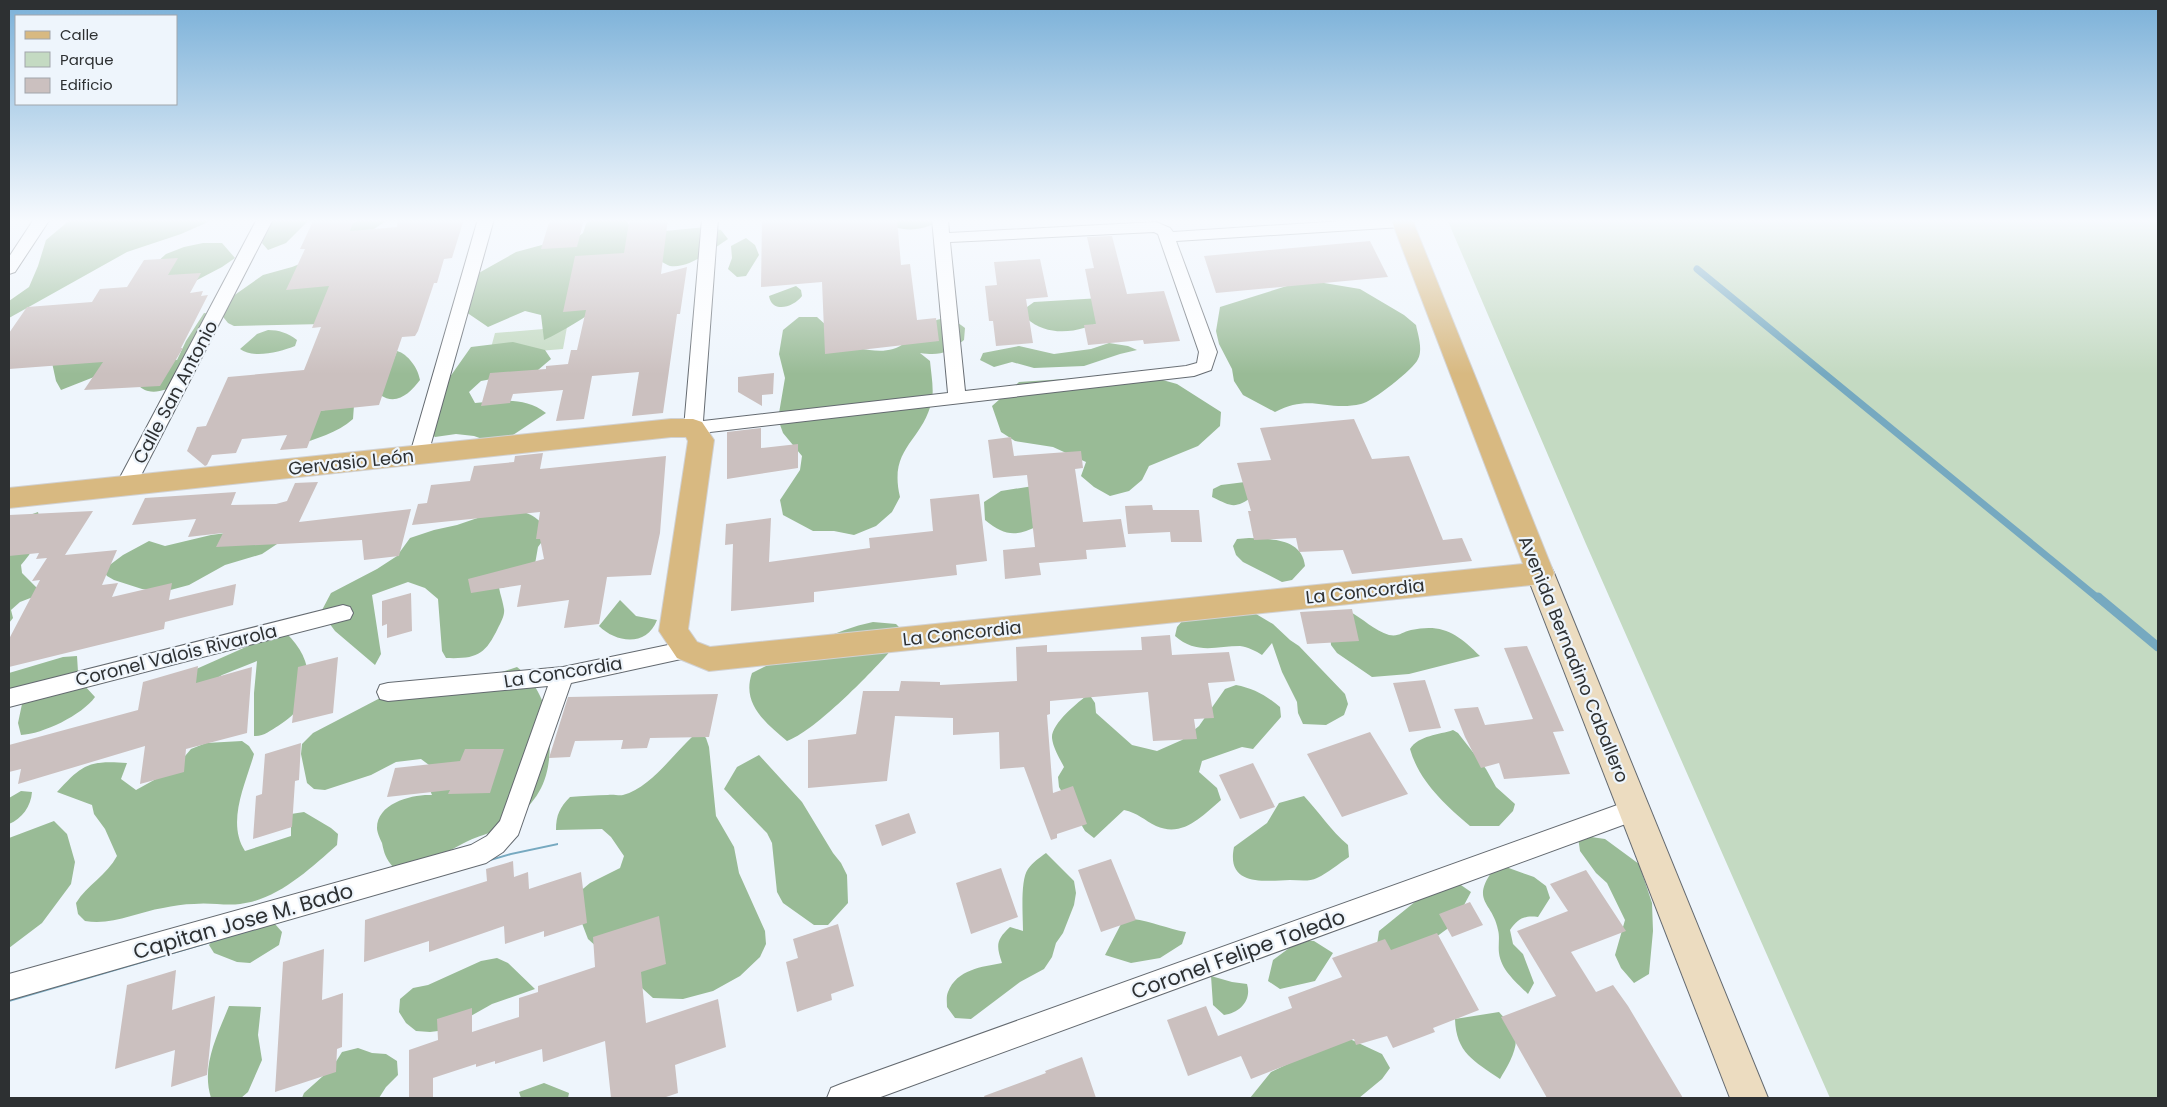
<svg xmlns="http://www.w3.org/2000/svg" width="2167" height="1107" viewBox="0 0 2167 1107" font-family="Poppins,sans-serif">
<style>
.green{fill:#c4dac2}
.forest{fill:#99bb96}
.water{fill:#76a9c0}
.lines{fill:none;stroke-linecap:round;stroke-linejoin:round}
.stream-far1{stroke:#76a9c0;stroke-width:7}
.stream{stroke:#76a9c0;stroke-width:9}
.building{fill:#cbc0bf}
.street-casing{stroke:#646a70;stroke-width:2}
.secondary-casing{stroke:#646a70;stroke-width:2}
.primary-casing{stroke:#d1d1d2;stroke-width:2}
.street{fill:#fff;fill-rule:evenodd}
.secondary{fill:#ecdcc0;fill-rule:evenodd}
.primary{fill:#d8b981;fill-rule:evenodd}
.labels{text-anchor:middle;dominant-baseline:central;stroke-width:4.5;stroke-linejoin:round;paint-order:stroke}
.street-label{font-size:18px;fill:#2d3032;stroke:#eef5fc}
.near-street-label{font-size:21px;fill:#2d3032;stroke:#eef5fc}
</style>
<rect width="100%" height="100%" fill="#eef5fc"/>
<!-- green -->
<path class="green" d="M 1447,219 L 2158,219 L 2158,1098 L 1830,1098 L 1586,544 Z
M 567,327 L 563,349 L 489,355 L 495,333 Z"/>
<!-- forest -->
<path class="forest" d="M 71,219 L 215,219 L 181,234 L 127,252 L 9,318 L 9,301 L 29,287 L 38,266 L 46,240 Z
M 272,219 L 307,219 L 307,222 L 286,243 L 268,250 L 262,243 L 268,223 Z
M 360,219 L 389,219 L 368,233 L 341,231 Z
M 590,219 L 627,219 L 628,224 L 655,232 L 706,227 L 721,230 L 728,239 C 713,249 689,269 670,266 C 667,265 663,262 659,261 C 622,290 587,320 544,340 L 541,315 L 525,311 L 488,327 L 466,312 L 468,279 L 516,252 L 553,242 L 571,242 L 583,233 L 586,224 Z
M 888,219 L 942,219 C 928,229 910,232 894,227 Z
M 746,238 L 755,245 L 759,255 L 746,276 L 737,277 L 728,269 L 732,258 L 731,246 Z
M 203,243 L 222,243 L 235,258 L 222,267 L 157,301 L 127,364 L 61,390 L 56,381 L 51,358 L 166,254 L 184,247 Z
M 363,248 L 323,324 L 234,326 L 228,323 L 216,308 L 263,275 L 292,267 L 322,255 Z
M 1306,280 L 1360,289 L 1404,315 L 1416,325 C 1418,335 1423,349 1418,359 C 1414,369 1372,402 1361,404 C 1327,412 1311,393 1275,412 L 1243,395 L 1234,381 L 1232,369 L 1219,344 L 1216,331 L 1220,307 Z
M 796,286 L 801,290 L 802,296 C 794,307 772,314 769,296 Z
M 1101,298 L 1106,319 C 1081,332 1050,339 1026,318 L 1027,307 L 1034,302 Z
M 204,313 L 212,314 C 208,330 206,352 198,366 C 189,380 164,395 148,391 C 143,390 139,386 135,383 L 161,356 L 177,360 L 186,341 Z
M 799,317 L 817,317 L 827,326 L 839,344 C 856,347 876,354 893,349 C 920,340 933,301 965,328 L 964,340 C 948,353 940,356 920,353 L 930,361 C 931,373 934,388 932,400 C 923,442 888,447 900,497 L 892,512 L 876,526 L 854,535 L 834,531 L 813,531 L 783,515 L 780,500 L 800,470 L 802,456 L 783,433 L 778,419 L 785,378 L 779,354 L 783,330 Z
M 268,330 C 279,330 288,333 297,340 L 295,346 C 280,352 253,359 240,349 L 257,334 Z
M 513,342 L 545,350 L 551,359 L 538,370 L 481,381 L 469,392 L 475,403 C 501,401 524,396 546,413 L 513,435 L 491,442 L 474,436 L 456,434 L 435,437 L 424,428 L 433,401 L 471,347 Z
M 1109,343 L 1128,346 L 1137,350 L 1120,354 L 1084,366 L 1034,368 L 1012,362 L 994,367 L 980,360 L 983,353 L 1019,346 L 1054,354 L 1091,349 Z
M 397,351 C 408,354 418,368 420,380 C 410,393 397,406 380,395 Z
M 1141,374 L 1177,384 L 1221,412 L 1220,426 L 1198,446 L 1149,466 L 1142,480 L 1129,491 L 1110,496 L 1094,487 L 1081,476 L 1086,462 L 1053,447 L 1015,441 L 1001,432 L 992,406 L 1019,382 Z
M 354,405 L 353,419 C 337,433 316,439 296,445 L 308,413 Z
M 1245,482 L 1254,496 C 1234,509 1233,507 1212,497 L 1213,489 L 1221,485 Z
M 1046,484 L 1038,526 C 1015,537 1005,536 985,520 L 984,502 L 1001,491 Z
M 501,510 C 525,511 534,512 549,532 L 538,547 L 535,564 L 525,580 L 502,588 L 498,575 C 498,591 502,596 504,609 C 505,615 501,622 498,628 C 485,655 477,659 446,658 L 442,651 L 438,599 L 425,588 L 408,582 L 372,595 L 381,654 L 375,665 L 335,631 L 321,612 L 331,593 L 377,569 L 397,556 L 410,538 L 434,530 L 457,525 Z
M 38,512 C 44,535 36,547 21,565 L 22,573 L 37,588 L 33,597 L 20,602 L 11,610 L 13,618 L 9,623 L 9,552 L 23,538 L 27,516 Z
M 234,532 L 283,540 L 262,554 L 225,565 L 189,585 L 163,592 L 142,589 L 114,580 L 107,576 L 103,570 L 123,555 L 149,541 L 165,546 L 211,535 Z
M 1249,538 C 1271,539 1302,538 1305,566 L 1292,580 L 1282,582 L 1243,562 L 1236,555 L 1233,546 L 1237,539 Z
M 620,600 L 636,616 L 657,620 C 647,647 616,643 599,626 Z
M 1251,611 L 1273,624 L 1290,640 L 1299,646 L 1345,694 L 1348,704 L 1344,715 L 1326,725 L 1303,724 L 1298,713 L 1297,702 L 1282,672 L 1272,643 L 1262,655 C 1256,651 1248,647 1240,646 C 1217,646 1196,655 1175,636 L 1177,627 L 1183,620 Z
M 1349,611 C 1362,618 1375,631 1389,635 C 1399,637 1402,632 1411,630 C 1443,623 1458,634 1480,656 L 1409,674 L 1372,677 L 1337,653 L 1331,645 L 1330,634 Z
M 873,622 L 896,624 L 903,631 C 897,639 892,650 885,657 C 865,679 813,732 787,741 C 766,723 741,704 752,673 C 791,654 830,631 873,622 Z
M 286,633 C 317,662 317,703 278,726 C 271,730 263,737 254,736 L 254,693 L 257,661 L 222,675 L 179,702 L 194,670 L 275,634 Z
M 77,656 L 78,672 L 37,688 L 9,703 L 9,673 L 63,657 Z
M 517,667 C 537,683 547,705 549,730 C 553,776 541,805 499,828 C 489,834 478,836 468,841 C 452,849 436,859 419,864 C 411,867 401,866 393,867 C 386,859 384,853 382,843 C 380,839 377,832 377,828 C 377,803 412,794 432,795 L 424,776 L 429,765 L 421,759 L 396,762 L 371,775 L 325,790 L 314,789 L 307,783 L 301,754 L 302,744 L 313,733 L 384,696 L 490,676 Z
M 84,685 L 95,697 C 82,715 43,734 21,735 L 18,723 L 22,704 Z
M 1236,685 C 1253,688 1267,696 1280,707 L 1281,717 L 1253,749 L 1242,747 L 1202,761 L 1199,772 L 1217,788 L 1221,800 C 1202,816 1183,838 1156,826 C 1144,820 1138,813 1124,810 L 1094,838 L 1085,831 L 1059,787 L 1058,777 L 1064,767 C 1060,759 1053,748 1052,738 C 1051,724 1078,702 1089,694 L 1095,703 L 1096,713 L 1132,745 L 1157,751 L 1182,740 L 1199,726 L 1225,689 Z
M 1453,730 L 1458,733 L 1486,769 L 1496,787 L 1515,804 L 1513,811 L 1499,826 L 1470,826 C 1445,805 1419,781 1410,749 C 1419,735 1439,735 1453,730 Z
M 699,731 L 706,738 L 709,747 L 716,816 L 734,847 L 739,873 L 765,931 L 766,944 L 760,957 L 740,976 L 713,991 L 683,999 L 653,998 L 588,939 L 575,905 L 578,893 L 590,883 L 620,868 L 624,856 L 611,837 L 602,829 L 556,830 C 556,815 560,807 570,797 C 583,796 596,795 608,795 C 613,794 619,796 623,795 C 653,787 676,749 699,731 Z
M 242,741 L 249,746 L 254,754 C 246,783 226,822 245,851 L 291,836 L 291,814 L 304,812 L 331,828 L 338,834 L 337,845 C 310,869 277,900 240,904 C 225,906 209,902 194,904 C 184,904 173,906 163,908 C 137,912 112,926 85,921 L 78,914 L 76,903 C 87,885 107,875 117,856 L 105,829 L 94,814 L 92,805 L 57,792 C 82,765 88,760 127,763 L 121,779 L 136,790 L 174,769 L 191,749 L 206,743 Z
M 759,755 L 802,802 L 833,853 L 841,863 L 847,875 L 848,903 L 828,925 L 814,925 L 783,903 L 777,892 L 772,843 L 767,833 L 724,789 L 737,767 Z
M 21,791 L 32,792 C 31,806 22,819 9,824 L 9,798 Z
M 1304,796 C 1319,812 1331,831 1348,845 L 1349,857 C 1338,864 1328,873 1317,878 C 1309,882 1299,880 1290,880 C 1263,881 1226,886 1234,847 L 1267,823 L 1279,803 Z
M 54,821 L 67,834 L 75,862 L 71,884 L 42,923 L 9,948 L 9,838 Z
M 1578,837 L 1591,837 L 1605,839 L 1639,864 L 1652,903 L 1653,931 L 1649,974 L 1634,983 L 1621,968 L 1615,955 L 1625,920 L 1607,883 L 1596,873 L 1580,851 Z
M 1046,853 L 1074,881 L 1076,893 L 1074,905 L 1063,933 L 1056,943 L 1052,957 L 1044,969 L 1020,982 L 971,1019 L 955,1018 L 947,1007 C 947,1003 946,996 948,992 C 957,969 982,967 1002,963 C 996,945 996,940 1010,927 L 1023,931 C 1023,916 1020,880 1028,869 C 1033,862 1039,858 1046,853 Z
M 1506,867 L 1534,877 L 1546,886 L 1550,898 L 1538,917 C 1524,915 1518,919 1510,930 L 1513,944 L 1523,954 L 1534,983 L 1528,994 C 1516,982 1501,970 1499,953 C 1498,946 1500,937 1498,930 C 1493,902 1470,902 1493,870 Z
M 1458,883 L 1471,892 L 1456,920 L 1447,929 L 1406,959 L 1377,945 L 1379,931 L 1432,888 Z
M 1133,919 C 1151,921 1168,929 1186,932 L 1182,944 L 1160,958 L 1131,963 L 1105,955 L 1121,924 Z
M 275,924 L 282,932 L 279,945 L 250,963 L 237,962 L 214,953 L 209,945 L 219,932 Z
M 1300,940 L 1314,941 L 1333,953 L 1315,981 L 1280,989 L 1268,981 L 1273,960 Z
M 497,958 L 508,963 L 535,989 L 492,1004 L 446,1030 L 430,1032 L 416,1031 L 406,1023 L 399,1012 L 400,999 L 413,988 L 428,985 L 481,961 Z
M 1211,976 L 1232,982 L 1247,984 C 1252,1000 1240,1013 1224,1015 L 1213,1005 Z
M 229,1006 L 261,1007 L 258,1035 L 262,1060 L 248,1092 L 241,1098 L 211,1098 C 201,1066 217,1036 229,1006 Z
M 1499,1012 C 1503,1017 1509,1022 1512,1027 C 1523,1043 1508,1065 1500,1079 C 1474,1061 1456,1053 1455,1019 Z
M 1337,1037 L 1352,1040 L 1382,1054 L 1390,1068 L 1382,1079 L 1359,1098 L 1250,1098 L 1271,1072 L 1313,1052 Z
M 358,1048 L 372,1053 L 386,1054 L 397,1061 L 398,1075 L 386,1087 L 379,1098 L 302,1098 L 304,1093 L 332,1068 L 342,1052 Z
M 544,1083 L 569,1093 L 568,1098 L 521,1098 L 519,1092 Z"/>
<!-- water -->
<path class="water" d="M 558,843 L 558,845 L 511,855 L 9,1002 L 9,999 L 511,853 Z"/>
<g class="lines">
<!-- stream-far1 -->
<path class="stream-far1" d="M 1697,269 L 2099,599"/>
<!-- stream -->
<path class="stream" d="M 2098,597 L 2158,647"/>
</g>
<!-- building -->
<path class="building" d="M 314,219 L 354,219 L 350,231 L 397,227 L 398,219 L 464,219 L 452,258 L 444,259 L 437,283 L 434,283 L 418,331 L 415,336 L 402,337 L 379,405 L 321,411 L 307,448 L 280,450 L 287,435 L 242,439 L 236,453 L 212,455 L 207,465 L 205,466 L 187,451 L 197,427 L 206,426 L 228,377 L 304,370 L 321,327 L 312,328 L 329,286 L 286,290 L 305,249 L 300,249 Z
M 550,219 L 584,219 L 577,247 L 541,249 Z
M 668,219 L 661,274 L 687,267 L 680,314 L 677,314 L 663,413 L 632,416 L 639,372 L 592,376 L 584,419 L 556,421 L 563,390 L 513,394 L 510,403 L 481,406 L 490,373 L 546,369 L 546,366 L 568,364 L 571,350 L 577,350 L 586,310 L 563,312 L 575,256 L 624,253 L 629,222 Z
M 762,219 L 897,219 L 901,265 L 910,264 L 917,320 L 936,318 L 939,341 L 825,354 L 822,282 L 761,287 Z
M 1112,236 L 1127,294 L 1164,291 L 1180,341 L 1144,344 L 1143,340 L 1088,345 L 1084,325 L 1096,324 L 1085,269 L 1094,268 L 1087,237 Z
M 1370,241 L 1388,277 L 1216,293 L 1204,256 Z
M 178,258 L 168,275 L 201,273 L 190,293 L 203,291 L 201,296 L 208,295 L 181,348 L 183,348 L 160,386 L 84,390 L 103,362 L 9,369 L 9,333 L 27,307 L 92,302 L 100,289 L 127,287 L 144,260 Z
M 1040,259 L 1048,297 L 1026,299 L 1033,343 L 996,346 L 993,321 L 989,321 L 985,286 L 997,285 L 994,262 Z
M 774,373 L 773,394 L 762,395 L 762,406 L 738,392 L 738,377 Z
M 1354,419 L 1372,459 L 1409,456 L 1443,540 L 1462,538 L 1472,561 L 1352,574 L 1343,550 L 1299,552 L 1296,538 L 1254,540 L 1248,511 L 1251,511 L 1237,463 L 1271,460 L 1260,428 Z
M 761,428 L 761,448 L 798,444 L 798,468 L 727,479 L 727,432 Z
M 1011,437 L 1014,456 L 1081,451 L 1083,468 L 1075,469 L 1083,522 L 1121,519 L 1126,547 L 1086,550 L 1087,559 L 1039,563 L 1041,575 L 1005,579 L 1003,550 L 1035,547 L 1027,475 L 993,478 L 988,440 Z
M 543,453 L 540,469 L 666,456 L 660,533 L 651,575 L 607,577 L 599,624 L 564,628 L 569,600 L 517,607 L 521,585 L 471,593 L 468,579 L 544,559 L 540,539 L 536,539 L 540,512 L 412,525 L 418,504 L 427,503 L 431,485 L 470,481 L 474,466 L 514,462 L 515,456 Z
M 318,482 L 299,522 L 411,509 L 399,556 L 364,560 L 362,540 L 216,547 L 223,533 L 188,537 L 196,519 L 132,525 L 145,498 L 236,492 L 231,505 L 276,504 L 287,501 L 295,483 Z
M 979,494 L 987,561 L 956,565 L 957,575 L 814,592 L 814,602 L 731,611 L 733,544 L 725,545 L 726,524 L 771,518 L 769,562 L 870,548 L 869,538 L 933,531 L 930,499 Z
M 1152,505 L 1153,510 L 1199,510 L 1202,542 L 1171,542 L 1170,532 L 1128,534 L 1125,506 Z
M 93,511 L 65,555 L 117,550 L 102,585 L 118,583 L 112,597 L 172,583 L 169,600 L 236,584 L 233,605 L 165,622 L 164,629 L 9,667 L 9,639 L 40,580 L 32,581 L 47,558 L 36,559 L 39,553 L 9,556 L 9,515 Z
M 411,593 L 412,631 L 387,638 L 387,624 L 382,626 L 382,601 Z
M 1352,609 L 1359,641 L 1307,644 L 1300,612 Z
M 1170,635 L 1172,655 L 1229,652 L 1235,681 L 1208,683 L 1214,718 L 1194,719 L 1197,739 L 1153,741 L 1148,692 L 1050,701 L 1050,714 L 1047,715 L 1053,793 L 1073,786 L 1087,824 L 1057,834 L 1057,838 L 1051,840 L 1024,767 L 1000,769 L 999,732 L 953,735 L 953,718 L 895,716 L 887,781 L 808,788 L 808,740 L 856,734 L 863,691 L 899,691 L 901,681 L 940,682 L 940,685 L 1017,681 L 1016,647 L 1047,645 L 1047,652 L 1142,650 L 1141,637 Z
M 1527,646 L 1564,731 L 1553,732 L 1570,774 L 1504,779 L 1499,763 L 1481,768 L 1465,737 L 1454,709 L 1478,707 L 1485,725 L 1533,719 L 1504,648 Z
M 338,657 L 333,713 L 292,723 L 298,667 Z
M 198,666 L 196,683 L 252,667 L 247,733 L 186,749 L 184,772 L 140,784 L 145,746 L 18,784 L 21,769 L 9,772 L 9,745 L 138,710 L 143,682 Z
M 1425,680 L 1441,728 L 1409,732 L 1393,683 Z
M 718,694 L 709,737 L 650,738 L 647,748 L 621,749 L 623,740 L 575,741 L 570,757 L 549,758 L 568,697 Z
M 1370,732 L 1408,794 L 1342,817 L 1307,754 Z
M 301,743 L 299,780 L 295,781 L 292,827 L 253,839 L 256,796 L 262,794 L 265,754 Z
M 465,749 L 504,749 L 490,793 L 448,794 L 450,790 L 387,797 L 395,768 L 460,761 Z
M 1253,763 L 1275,807 L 1240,819 L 1219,775 Z
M 909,813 L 916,833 L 882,846 L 875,825 Z
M 1111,859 L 1136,920 L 1101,932 L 1078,870 Z
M 513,861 L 514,877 L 528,872 L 529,889 L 581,872 L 587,923 L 544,937 L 544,931 L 505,944 L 504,926 L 429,952 L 429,941 L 364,962 L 365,920 L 487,881 L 486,869 Z
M 1001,868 L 1018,917 L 971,934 L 956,883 Z
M 1586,870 L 1626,931 L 1571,952 L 1596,992 L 1613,985 L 1628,1006 L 1683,1098 L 1547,1098 L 1501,1017 L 1556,996 L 1517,931 L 1568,911 L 1550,884 Z
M 1470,902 L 1483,925 L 1452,937 L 1439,914 Z
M 659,916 L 666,964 L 641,972 L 646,1023 L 718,999 L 726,1047 L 675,1065 L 678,1093 L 663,1098 L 611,1098 L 605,1041 L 543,1062 L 542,1049 L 495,1064 L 495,1061 L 476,1067 L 476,1064 L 433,1078 L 433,1098 L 409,1098 L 409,1050 L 438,1040 L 437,1019 L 472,1008 L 472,1032 L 519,1017 L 519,998 L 538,992 L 538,986 L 595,967 L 593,937 Z
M 838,924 L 854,986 L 831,994 L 832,1000 L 797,1012 L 786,962 L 798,958 L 793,939 Z
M 1437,933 L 1479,1010 L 1433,1028 L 1435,1032 L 1393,1048 L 1387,1036 L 1356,1045 L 1354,1039 L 1251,1079 L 1241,1056 L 1188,1076 L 1167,1020 L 1206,1006 L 1218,1036 L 1292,1008 L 1288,997 L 1342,977 L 1332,958 L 1385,939 L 1391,950 Z
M 324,949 L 322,1000 L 343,993 L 342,1047 L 337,1049 L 336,1072 L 275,1092 L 283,962 Z
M 176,970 L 172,1010 L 215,996 L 207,1075 L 171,1087 L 175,1050 L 115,1069 L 127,985 Z
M 1082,1057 L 1096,1098 L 985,1098 L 984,1096 L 1046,1073 L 1045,1071 Z"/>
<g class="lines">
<!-- street casing -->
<g class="street-casing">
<path id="street" d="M 34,219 L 50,219 L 15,272 L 9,274 L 9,257 Z
M 257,219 L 273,219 L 136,485 L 133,490 L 126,492 L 119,490 L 116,485 Z
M 478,219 L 494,219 L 428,454 L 426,459 L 419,461 L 412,459 L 410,454 Z
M 702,219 L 718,219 L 703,421 L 948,393 L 932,219 L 948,219 L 949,233 L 1156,222 L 1170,228 L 1173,232 L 1374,219 L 1408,219 L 1410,222 L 1407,225 L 1402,227 L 1176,241 L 1217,352 L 1211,370 L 1194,376 L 693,434 L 687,433 L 684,428 ZM 1154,232 L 1158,234 L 1199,352 L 1197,363 L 1186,366 L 965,391 L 950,242 Z
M 343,605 L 350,607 L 353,613 L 350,619 L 9,707 L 9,689 Z
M 687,641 L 695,644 L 698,650 L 695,656 L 571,683 L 518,835 L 503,852 L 486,863 L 9,1000 L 9,974 L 471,845 L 487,836 L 500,821 L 548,686 L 388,701 L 380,699 L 377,692 L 380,685 L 388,683 L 563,667 Z
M 1634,799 L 1642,802 L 1646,810 L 1642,818 L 878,1098 L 827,1098 L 831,1088 L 841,1084 Z"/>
</g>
<!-- secondary casing -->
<g class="secondary-casing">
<path id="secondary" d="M 1540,562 L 1550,565 L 1554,573 L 1768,1098 L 1730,1098 L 1526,573 L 1530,565 Z"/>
</g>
<!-- primary casing -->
<g class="primary-casing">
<path id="primary" d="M 1391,219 L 1412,219 L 1554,573 L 1550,581 L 1540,584 L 709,671 L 677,658 L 659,631 L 688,441 L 686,437 L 671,437 L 9,508 L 9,488 L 671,419 L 693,419 L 702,422 L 714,440 L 688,629 L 697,642 L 710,647 L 1523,564 Z"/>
</g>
<!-- street -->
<use href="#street" class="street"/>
<!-- secondary -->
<use href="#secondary" class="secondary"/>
<!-- primary -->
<use href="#primary" class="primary"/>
</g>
<!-- sky -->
<linearGradient id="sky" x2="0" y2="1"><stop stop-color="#7ab0d8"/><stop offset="0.59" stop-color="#f7fafe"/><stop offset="1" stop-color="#f7fafe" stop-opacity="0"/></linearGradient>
<rect width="2167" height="374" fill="url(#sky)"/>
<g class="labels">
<!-- street labels -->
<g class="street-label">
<text transform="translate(175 392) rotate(-62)">Calle San Antonio</text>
<text transform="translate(351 462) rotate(-6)">Gervasio León</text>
<text transform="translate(1365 591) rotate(-6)">La Concordia</text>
<text transform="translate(962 633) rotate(-6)">La Concordia</text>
<text transform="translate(176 655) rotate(-14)">Coronel Valois Rivarola</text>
<text transform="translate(1574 659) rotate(68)">Avenida Bernadino Caballero</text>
<text transform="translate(563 672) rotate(-9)">La Concordia</text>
</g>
<!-- near-street labels -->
<g class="near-street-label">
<text transform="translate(243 921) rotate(-16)">Capitan Jose M. Bado</text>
<text transform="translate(1238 954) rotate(-20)">Coronel Felipe Toledo</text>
</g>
</g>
<!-- border -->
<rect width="2167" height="1107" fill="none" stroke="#2d3032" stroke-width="20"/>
<!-- legend -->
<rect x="15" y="15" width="162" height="90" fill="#eef5fc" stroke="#a1a6ab"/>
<rect x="25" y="31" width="25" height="8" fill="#d8b981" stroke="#a1a6ab"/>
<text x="60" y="40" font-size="15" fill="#2d3032">Calle</text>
<rect x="25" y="52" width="25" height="15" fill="#c4dac2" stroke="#a1a6ab"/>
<text x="60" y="65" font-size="15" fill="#2d3032">Parque</text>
<rect x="25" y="78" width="25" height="15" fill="#cbc0bf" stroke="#a1a6ab"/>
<text x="60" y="90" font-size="15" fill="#2d3032">Edificio</text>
</svg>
